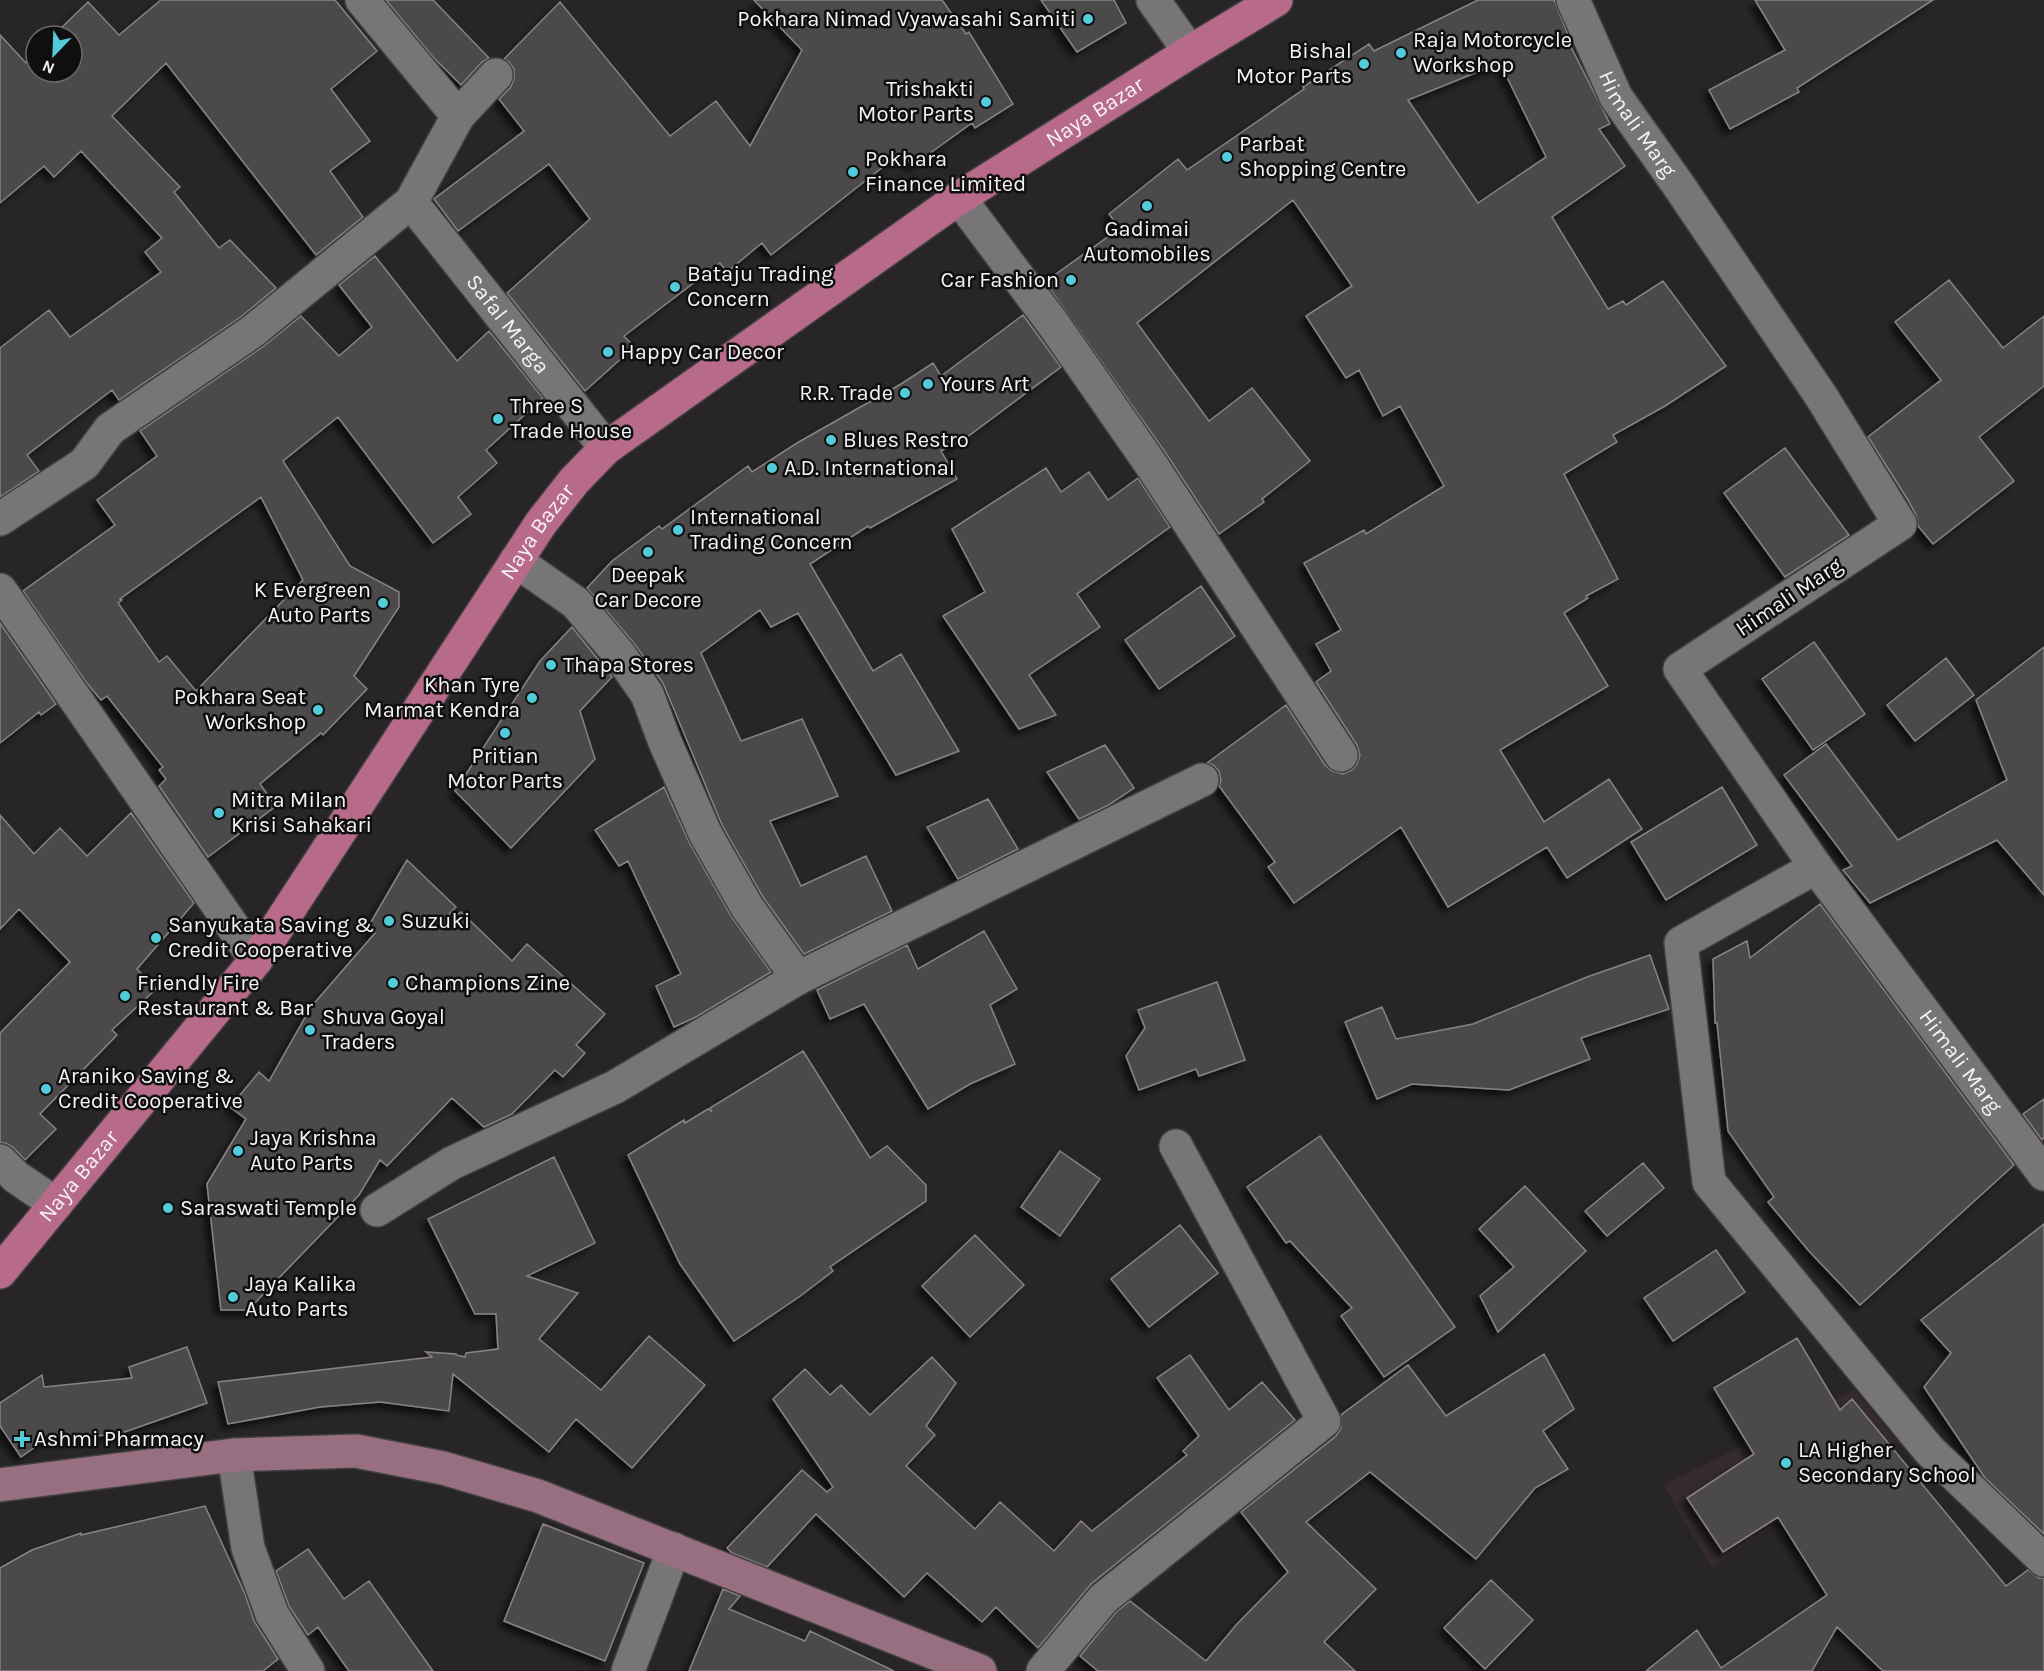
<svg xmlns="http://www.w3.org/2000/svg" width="2044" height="1671" viewBox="0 0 2044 1671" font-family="Karla,sans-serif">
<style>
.built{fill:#352b2e}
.building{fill:#4c494a;stroke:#878385;stroke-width:1.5;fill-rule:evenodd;filter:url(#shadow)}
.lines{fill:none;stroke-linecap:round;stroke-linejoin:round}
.street-casing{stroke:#434041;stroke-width:36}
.secondary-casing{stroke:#434041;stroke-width:36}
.primary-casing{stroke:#434041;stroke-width:36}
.street{stroke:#787576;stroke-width:33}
.secondary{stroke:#986f80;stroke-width:33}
.primary{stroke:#b76a89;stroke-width:33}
.poi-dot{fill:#53cbda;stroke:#100f0f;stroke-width:2}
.labels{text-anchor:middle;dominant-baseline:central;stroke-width:5;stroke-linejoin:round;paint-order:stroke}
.poi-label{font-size:22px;fill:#f5f3f3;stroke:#100f0f;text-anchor:start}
.street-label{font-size:22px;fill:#f5f3f3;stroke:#100f0f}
</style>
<defs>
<filter id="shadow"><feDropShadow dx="-5.5" dy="5.5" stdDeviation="3" flood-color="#0009"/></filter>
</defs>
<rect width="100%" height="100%" fill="#282526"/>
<!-- built -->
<path class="built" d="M 1854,1390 L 1897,1441 L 1712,1568 L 1663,1485 Z"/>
<!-- building -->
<path class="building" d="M 161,0 L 335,0 L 377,51 L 331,89 L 370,141 L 330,171 L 363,217 L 316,255 L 166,63 L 112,116 L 180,187 L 174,192 L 219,248 L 230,240 L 276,288 L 242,316 L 119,400 L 112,390 L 27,455 L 39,471 L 0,497 L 0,348 L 49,310 L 70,337 L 161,272 L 145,252 L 162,238 L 81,151 L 54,177 L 44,166 L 0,203 L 0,35 L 26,63 L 36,53 L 36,72 L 72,72 L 72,36 L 53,36 L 88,2 L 119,35 Z
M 386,0 L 433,0 L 489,58 L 482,62 L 461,85 L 433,57 Z
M 754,0 L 942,0 L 966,34 L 969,32 L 1013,104 L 975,128 L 972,123 L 912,166 L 902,152 L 771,255 L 762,243 L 727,272 L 720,263 L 624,336 L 634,347 L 585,391 L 507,293 L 590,219 L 549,164 L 458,231 L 434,199 L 524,131 L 499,99 L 510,88 L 514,79 L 514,69 L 509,62 L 504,59 L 560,2 L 670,136 L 716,101 L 750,146 L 802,50 Z
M 1041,0 L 1114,0 L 1126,23 L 1077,52 Z
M 1478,0 L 1554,0 L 1571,42 L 1569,43 L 1610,124 L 1599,129 L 1625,166 L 1552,217 L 1608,309 L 1623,301 L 1626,305 L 1663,281 L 1726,366 L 1665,406 L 1613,435 L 1617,442 L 1564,474 L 1618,579 L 1586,596 L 1588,598 L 1564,613 L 1608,686 L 1500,750 L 1544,822 L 1609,779 L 1642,829 L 1567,878 L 1547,847 L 1448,907 L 1401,827 L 1294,903 L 1268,867 L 1275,862 L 1219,786 L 1221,781 L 1219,771 L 1213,765 L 1207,763 L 1286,705 L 1325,765 L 1332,771 L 1343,774 L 1352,770 L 1357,764 L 1360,755 L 1357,745 L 1316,682 L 1331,671 L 1316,644 L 1341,630 L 1304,563 L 1364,530 L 1366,534 L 1444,486 L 1400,406 L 1383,416 L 1359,370 L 1346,378 L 1306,316 L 1352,286 L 1293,200 L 1137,323 L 1209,421 L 1252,388 L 1310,461 L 1262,499 L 1264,502 L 1219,534 L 1167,455 L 1045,282 L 1120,228 L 1109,214 L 1178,159 L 1187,170 L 1304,89 L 1303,87 L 1369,44 L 1374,51 ZM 1500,63 L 1546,157 L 1478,203 L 1408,100 Z
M 1755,0 L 1933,0 L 1797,88 L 1799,92 L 1730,129 L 1709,90 L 1785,50 Z
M 375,256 L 457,361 L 489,331 L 543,398 L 486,450 L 497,463 L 458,497 L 471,514 L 433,543 L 338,417 L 283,461 L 350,566 L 399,592 L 399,607 L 354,676 L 367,689 L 323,735 L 321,733 L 260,784 L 276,806 L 208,857 L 159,786 L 166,779 L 159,770 L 163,767 L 107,696 L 101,700 L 86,682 L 23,591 L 115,525 L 97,500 L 157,456 L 140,431 L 264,346 L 301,316 L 339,356 L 372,327 L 339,285 ZM 261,497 L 303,580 L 196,691 L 167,656 L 159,662 L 118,603 L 122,600 L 120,599 Z
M 1949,280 L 2003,348 L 2044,316 L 2044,386 L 1979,437 L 2014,481 L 1933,544 L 1918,526 L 1916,515 L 1908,500 L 1868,437 L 1941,380 L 1895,322 Z
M 1023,315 L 1061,367 L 967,437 L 941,451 L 957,479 L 870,528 L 868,526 L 810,564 L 873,671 L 901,654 L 959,751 L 896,775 L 798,613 L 771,627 L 760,610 L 701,653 L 741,741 L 802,719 L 838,796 L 770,821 L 801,886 L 866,856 L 892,911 L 804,954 L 763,897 L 722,825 L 663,683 L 633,642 L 587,588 L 612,561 L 659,526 L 662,529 L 748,466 L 752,472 L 797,443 L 901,384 L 933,363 L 941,376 Z
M 1785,448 L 1849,535 L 1785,577 L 1724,493 Z
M 1046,468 L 1061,492 L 1089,472 L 1108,500 L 1138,478 L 1170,527 L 1077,594 L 1100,627 L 1029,675 L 1056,715 L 1019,729 L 943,616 L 985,592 L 952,529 Z
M 1201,586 L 1235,636 L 1159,689 L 1125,640 Z
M 0,623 L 56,704 L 41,715 L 39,712 L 0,743 Z
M 572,627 L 612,677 L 580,711 L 595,759 L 511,848 L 455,791 L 540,661 Z
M 1814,642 L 1865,714 L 1813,750 L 1762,679 Z
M 2044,647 L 2044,895 L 1997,840 L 1870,903 L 1843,870 L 1852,866 L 1784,775 L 1826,744 L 1898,840 L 2007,780 L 1976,700 Z
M 1946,658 L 1974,695 L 1915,741 L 1887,705 Z
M 1105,745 L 1134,788 L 1107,806 L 1079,819 L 1047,772 Z
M 664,787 L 689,842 L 731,916 L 771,972 L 696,1017 L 674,1027 L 656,986 L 681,974 L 628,861 L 619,866 L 595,830 Z
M 1722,787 L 1757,845 L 1666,900 L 1631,842 Z
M 988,799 L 1018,849 L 958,879 L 927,827 Z
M 131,813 L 194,903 L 137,969 L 156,989 L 112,1030 L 117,1035 L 40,1114 L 56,1129 L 25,1160 L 13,1147 L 5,1143 L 0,1143 L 0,1033 L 70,962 L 19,909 L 0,929 L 0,815 L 34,854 L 60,828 L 87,856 Z
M 407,860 L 456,907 L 449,914 L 452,918 L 461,912 L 512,961 L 527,944 L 605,1014 L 576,1045 L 585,1053 L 563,1077 L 555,1070 L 512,1114 L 484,1127 L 452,1098 L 387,1166 L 380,1160 L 359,1195 L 248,1310 L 221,1310 L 207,1184 L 246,1119 L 230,1107 L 259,1072 L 269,1081 L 311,1007 L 375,933 L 368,927 Z
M 1820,904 L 2014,1165 L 1860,1305 L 1808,1250 L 1768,1202 L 1774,1197 L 1728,1131 L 1717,1023 L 1715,1023 L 1713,959 L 1747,941 L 1750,958 Z
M 984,931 L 1017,989 L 990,1005 L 1015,1064 L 970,1084 L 928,1109 L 864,1004 L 830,1019 L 817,990 L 907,945 L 918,969 Z
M 1650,955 L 1669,1009 L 1581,1038 L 1590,1059 L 1509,1090 L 1412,1084 L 1377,1099 L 1345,1022 L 1382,1007 L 1396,1039 L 1473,1024 L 1587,977 Z
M 1217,982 L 1245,1060 L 1199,1076 L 1196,1069 L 1139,1090 L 1126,1056 L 1145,1028 L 1138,1010 Z
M 803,1051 L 870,1158 L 887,1146 L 926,1185 L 926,1201 L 830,1267 L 833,1271 L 799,1297 L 734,1341 L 680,1264 L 628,1155 L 684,1120 L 685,1123 L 708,1109 L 712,1112 L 710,1108 Z
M 2044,1099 L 2044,1137 L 2042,1140 L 2023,1114 Z
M 1320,1136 L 1455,1327 L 1384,1377 L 1341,1316 L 1352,1308 L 1290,1241 L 1286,1243 L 1247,1187 Z
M 1060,1151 L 1100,1179 L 1060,1236 L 1021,1207 Z
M 554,1157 L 595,1243 L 527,1276 L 578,1293 L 539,1339 L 601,1390 L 649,1336 L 705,1385 L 632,1468 L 576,1419 L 549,1452 L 453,1374 L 449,1411 L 380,1402 L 320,1407 L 228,1424 L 218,1382 L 432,1357 L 426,1352 L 456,1354 L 456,1355 L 465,1357 L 466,1353 L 498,1349 L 496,1314 L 475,1314 L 428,1219 Z
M 1643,1163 L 1664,1188 L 1607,1236 L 1585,1211 Z
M 1525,1186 L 1586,1251 L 1498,1332 L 1480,1296 L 1514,1267 L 1479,1229 Z
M 2044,1224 L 2044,1534 L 1985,1478 L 1924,1387 L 1951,1353 L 1921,1320 Z
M 1180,1225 L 1218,1273 L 1149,1327 L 1111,1279 Z
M 975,1235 L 1024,1285 L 970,1337 L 922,1286 Z
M 1716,1250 L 1745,1292 L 1673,1341 L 1644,1298 Z
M 1797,1338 L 1840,1410 L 1852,1399 L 2006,1586 L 2028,1570 L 2039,1578 L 2044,1578 L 2044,1671 L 1883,1671 L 1837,1627 L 1812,1671 L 1646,1671 L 1697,1630 L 1721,1668 L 1827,1595 L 1778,1517 L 1723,1552 L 1687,1498 L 1754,1454 L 1714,1388 Z
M 187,1347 L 207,1403 L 119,1434 L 45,1440 L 21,1457 L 0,1426 L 0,1403 L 42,1375 L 44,1387 L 132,1378 L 129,1367 Z
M 1544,1354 L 1574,1409 L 1543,1431 L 1568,1469 L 1535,1488 L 1476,1559 L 1370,1472 L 1306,1522 L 1376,1589 L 1324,1642 L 1355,1671 L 1098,1671 L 1080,1656 L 1116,1612 L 1130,1601 L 1206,1661 L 1237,1624 L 1288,1572 L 1241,1512 L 1336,1436 L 1341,1428 L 1341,1415 L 1408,1365 L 1446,1416 Z
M 1190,1355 L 1229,1410 L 1262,1382 L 1295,1420 L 1091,1584 L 1038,1648 L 996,1607 L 982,1622 L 927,1573 L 904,1597 L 816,1514 L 767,1567 L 732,1553 L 727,1548 L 802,1470 L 827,1492 L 833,1487 L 773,1399 L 805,1369 L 830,1395 L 841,1385 L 870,1415 L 932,1357 L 956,1383 L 926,1426 L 935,1435 L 906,1466 L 975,1529 L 1000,1502 L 1054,1551 L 1081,1521 L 1092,1531 L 1187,1455 L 1183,1451 L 1199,1436 L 1157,1378 Z
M 205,1506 L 245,1594 L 254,1621 L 278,1659 L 263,1671 L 0,1671 L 0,1568 L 32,1550 L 81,1533 L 81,1535 Z
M 543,1524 L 644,1563 L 605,1661 L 504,1621 Z
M 308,1549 L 344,1599 L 369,1581 L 433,1671 L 349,1671 L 318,1627 L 308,1635 L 289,1606 L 276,1571 Z
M 1491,1580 L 1533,1620 L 1485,1669 L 1444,1628 Z
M 723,1589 L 740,1596 L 729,1609 L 805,1641 L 810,1631 L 894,1671 L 689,1671 Z"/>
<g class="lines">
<!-- street casing -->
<g class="street-casing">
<g id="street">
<path d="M 362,0 L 458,116"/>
<path d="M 1153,0 L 1190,52"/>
<path id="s1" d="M 1573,0 L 1616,97 L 1679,186 L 1821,396 L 1900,524 L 1680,669 L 1816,867 L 2044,1174"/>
<path d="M 959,198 L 1054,325 L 1152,466 L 1341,755"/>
<path id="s2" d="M 411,202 L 606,448"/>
<path d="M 0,519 L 84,464 L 110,429 L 253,331 L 411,202 L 458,116 L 496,75"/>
<path d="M 516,561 L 576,603 L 619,654 L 647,694 L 665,742 L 705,833 L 747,907 L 798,978"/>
<path d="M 0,590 L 256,960"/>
<path d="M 1816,867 L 1681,943 L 1709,1182 L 1929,1450 L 2044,1560"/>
<path d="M 0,1161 L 16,1177 L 56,1204"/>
<path d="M 377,1210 L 452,1163 L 615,1087 L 798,978 L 1202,780"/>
<path d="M 234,1455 L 248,1548 L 272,1614 L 308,1671"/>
<path d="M 628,1671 L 674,1549"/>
<path d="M 1043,1671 L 1103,1599 L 1324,1421 L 1176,1146"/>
</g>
</g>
<!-- secondary casing -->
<g class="secondary-casing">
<path id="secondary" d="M 0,1485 L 234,1455 L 356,1451 L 443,1468 L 538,1496 L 980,1671"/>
</g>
<!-- primary casing -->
<g class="primary-casing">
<g id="primary">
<path id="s3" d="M 0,1272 L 256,960 L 541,523 L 574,481 L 606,448 L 959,198 L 1190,52 L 1276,0"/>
</g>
</g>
<!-- street -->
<use href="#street" class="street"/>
<!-- secondary -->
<use href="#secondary" class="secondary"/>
<!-- primary -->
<use href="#primary" class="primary"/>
</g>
<!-- markers -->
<g class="poi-dot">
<circle cx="1088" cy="19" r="6"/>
<circle cx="1401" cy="53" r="6"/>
<circle cx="1364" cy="64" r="6"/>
<circle cx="986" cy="102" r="6"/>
<circle cx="1227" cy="157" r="6"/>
<circle cx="853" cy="172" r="6"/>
<circle cx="1147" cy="206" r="6"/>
<circle cx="1071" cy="280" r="6"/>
<circle cx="675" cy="287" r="6"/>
<circle cx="608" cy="352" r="6"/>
<circle cx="928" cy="384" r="6"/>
<circle cx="905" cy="393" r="6"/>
<circle cx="498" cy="419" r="6"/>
<circle cx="831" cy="440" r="6"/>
<circle cx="772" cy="468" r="6"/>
<circle cx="678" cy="530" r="6"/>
<circle cx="648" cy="552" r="6"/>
<circle cx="383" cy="603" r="6"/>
<circle cx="551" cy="665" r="6"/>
<circle cx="532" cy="698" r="6"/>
<circle cx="318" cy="710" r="6"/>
<circle cx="505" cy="733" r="6"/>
<circle cx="219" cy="813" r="6"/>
<circle cx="389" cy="921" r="6"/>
<circle cx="156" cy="938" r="6"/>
<circle cx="393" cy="983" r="6"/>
<circle cx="125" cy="996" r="6"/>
<circle cx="310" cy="1030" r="6"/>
<circle cx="46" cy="1089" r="6"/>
<circle cx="238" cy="1151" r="6"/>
<circle cx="168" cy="1208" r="6"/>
<circle cx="233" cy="1297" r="6"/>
<path d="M19 1430h6v6h6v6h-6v6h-6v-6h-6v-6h6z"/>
<circle cx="1786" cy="1463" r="6"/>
</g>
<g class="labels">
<!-- poi labels -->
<g class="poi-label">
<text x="1076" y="19" text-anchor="end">Pokhara Nimad Vyawasahi Samiti</text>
<text x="1413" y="40">Raja Motorcycle<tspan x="1413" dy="25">Workshop</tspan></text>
<text x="1352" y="51" text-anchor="end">Bishal<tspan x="1352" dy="25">Motor Parts</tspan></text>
<text x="974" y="89" text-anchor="end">Trishakti<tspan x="974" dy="25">Motor Parts</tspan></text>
<text x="1239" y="144">Parbat<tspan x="1239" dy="25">Shopping Centre</tspan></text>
<text x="865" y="159">Pokhara<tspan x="865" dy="25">Finance Limited</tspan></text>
<text x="1147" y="229" text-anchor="middle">Gadimai<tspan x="1147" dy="25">Automobiles</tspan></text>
<text x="687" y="274">Bataju Trading<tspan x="687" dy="25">Concern</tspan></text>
<text x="1059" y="280" text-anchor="end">Car Fashion</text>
<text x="620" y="352">Happy Car Decor</text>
<text x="940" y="384">Yours Art</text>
<text x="893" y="393" text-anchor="end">R.R. Trade</text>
<text x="510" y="406">Three S<tspan x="510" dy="25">Trade House</tspan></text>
<text x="843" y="440">Blues Restro</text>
<text x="784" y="468">A.D. International</text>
<text x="690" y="517">International<tspan x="690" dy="25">Trading Concern</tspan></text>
<text x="648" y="575" text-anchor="middle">Deepak<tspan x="648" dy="25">Car Decore</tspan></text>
<text x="371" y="590" text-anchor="end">K Evergreen<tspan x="371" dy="25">Auto Parts</tspan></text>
<text x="563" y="665">Thapa Stores</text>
<text x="520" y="685" text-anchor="end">Khan Tyre<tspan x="520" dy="25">Marmat Kendra</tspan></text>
<text x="306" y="697" text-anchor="end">Pokhara Seat<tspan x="306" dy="25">Workshop</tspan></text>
<text x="505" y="756" text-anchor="middle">Pritian<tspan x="505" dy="25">Motor Parts</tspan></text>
<text x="231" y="800">Mitra Milan<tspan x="231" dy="25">Krisi Sahakari</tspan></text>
<text x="401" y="921">Suzuki</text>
<text x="168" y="925">Sanyukata Saving &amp;<tspan x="168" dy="25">Credit Cooperative</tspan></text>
<text x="137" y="983">Friendly Fire<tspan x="137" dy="25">Restaurant &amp; Bar</tspan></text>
<text x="405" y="983">Champions Zine</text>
<text x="322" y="1017">Shuva Goyal<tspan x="322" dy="25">Traders</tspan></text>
<text x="58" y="1076">Araniko Saving &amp;<tspan x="58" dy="25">Credit Cooperative</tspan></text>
<text x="250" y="1138">Jaya Krishna<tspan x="250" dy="25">Auto Parts</tspan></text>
<text x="180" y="1208">Saraswati Temple</text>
<text x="245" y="1284">Jaya Kalika<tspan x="245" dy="25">Auto Parts</tspan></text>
<text x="34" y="1439">Ashmi Pharmacy</text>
<text x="1798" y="1450">LA Higher<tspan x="1798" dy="25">Secondary School</tspan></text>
</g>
<!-- street labels -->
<g class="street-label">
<text stroke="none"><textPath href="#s3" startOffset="1618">Naya Bazar</textPath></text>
<text stroke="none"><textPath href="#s1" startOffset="140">Himali Marg</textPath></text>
<text stroke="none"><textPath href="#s2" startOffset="156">Safal Marga</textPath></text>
<text stroke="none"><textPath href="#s3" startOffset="916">Naya Bazar</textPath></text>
<text transform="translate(1789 597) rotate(-34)">Himali Marg</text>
<text stroke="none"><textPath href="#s1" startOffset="1365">Himali Marg</textPath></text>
<text stroke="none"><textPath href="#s3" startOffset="124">Naya Bazar</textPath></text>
</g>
</g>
<!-- north arrow -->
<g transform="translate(54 54) rotate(203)"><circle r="28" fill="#100f0f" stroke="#6c6a6a" stroke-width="1.5"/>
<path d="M0-4.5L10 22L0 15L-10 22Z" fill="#53cbda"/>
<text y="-9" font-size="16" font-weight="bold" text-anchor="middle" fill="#f5f3f3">N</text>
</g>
</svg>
